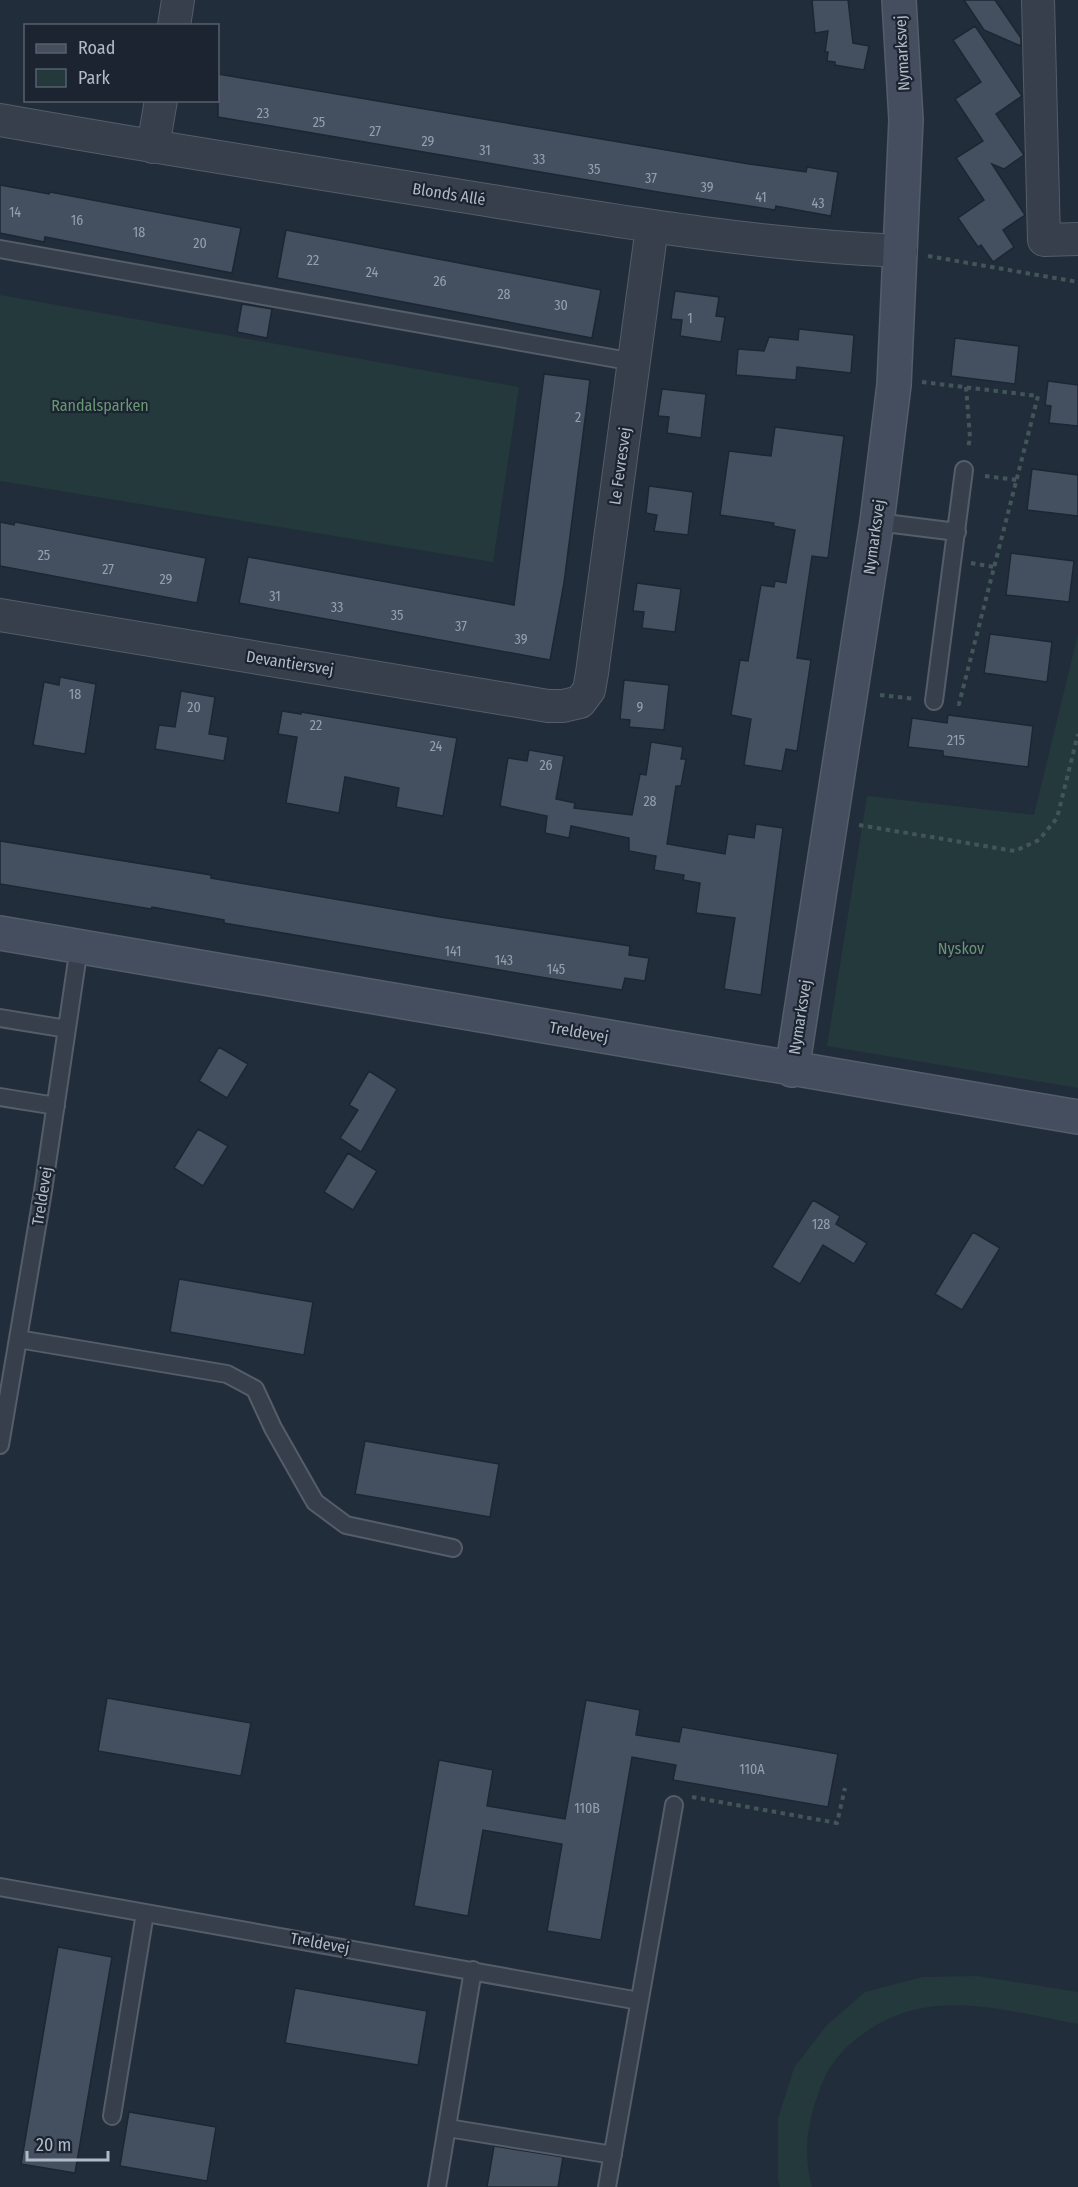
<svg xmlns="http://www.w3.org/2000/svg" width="1078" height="2187" viewBox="0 0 1078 2187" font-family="'Fira Sans Condensed',sans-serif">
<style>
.green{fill:#24393c}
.building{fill:#445060;stroke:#1d2632;stroke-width:1.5}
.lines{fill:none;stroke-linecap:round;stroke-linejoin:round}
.lane-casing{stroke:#545d69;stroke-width:20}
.street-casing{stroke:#545d69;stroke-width:34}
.secondary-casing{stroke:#545d69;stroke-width:36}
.path{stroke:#425659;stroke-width:4;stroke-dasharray:4.5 4.5;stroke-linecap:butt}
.lane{stroke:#363f4b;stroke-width:16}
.street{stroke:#363f4b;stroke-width:32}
.secondary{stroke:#444e5e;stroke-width:33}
.labels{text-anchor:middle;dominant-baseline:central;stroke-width:4.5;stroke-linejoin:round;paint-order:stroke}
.number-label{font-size:14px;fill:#96a0ad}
.street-label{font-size:16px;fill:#b1bac7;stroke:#1b2430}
.park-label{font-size:16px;fill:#699773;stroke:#1b2430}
</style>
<rect width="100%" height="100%" fill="#222d3b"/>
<!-- green -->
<path class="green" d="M 0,295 L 519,387 L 493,562 L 0,481 Z
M 1078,634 L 1078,1088 L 827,1046 L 867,796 L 1034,815 Z
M 978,1976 L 1078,1992 L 1078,2024 C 1006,2011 933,1986 867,2031 C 843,2047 827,2066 818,2094 C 807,2125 803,2154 812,2187 L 780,2187 L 778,2180 L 778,2119 L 794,2068 L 826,2026 L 865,1992 L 923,1977 Z"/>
<!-- building -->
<path class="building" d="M 812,0 L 848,0 L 853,43 L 869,46 L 864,70 L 835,65 L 835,62 L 827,61 L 828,52 L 825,52 L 828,31 L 815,33 Z
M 964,0 L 995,0 L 1021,38 L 1021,46 L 984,30 Z
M 975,26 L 1022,96 L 996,114 L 1024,155 L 1004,169 L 992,164 L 1025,215 L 1003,230 L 1014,247 L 993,262 L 981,245 L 978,247 L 958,218 L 984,200 L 956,158 L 983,141 L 955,99 L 981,82 L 953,40 Z
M 218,74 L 749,164 L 806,172 L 807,167 L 838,172 L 831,216 L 776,206 L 775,210 L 664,193 L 218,117 Z
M 0,185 L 49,194 L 50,192 L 241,228 L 232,273 L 45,237 L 44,242 L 0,233 Z
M 286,230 L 601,290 L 592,338 L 277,278 Z
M 675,291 L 719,297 L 716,316 L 725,317 L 721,342 L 680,336 L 682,320 L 671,319 Z
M 242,304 L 272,309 L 267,338 L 237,332 Z
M 799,329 L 854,335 L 851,373 L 797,367 L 796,380 L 736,375 L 738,349 L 764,351 L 769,337 L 798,340 Z
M 955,338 L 1019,346 L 1015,384 L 951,376 Z
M 544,374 L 590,380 L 564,583 L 550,660 L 239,603 L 248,557 L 514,605 Z
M 1048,381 L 1078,385 L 1078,426 L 1049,423 L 1051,406 L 1045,405 Z
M 662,389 L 706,394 L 701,438 L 667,433 L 669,417 L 658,416 Z
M 775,427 L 844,436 L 828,558 L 812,556 L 797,658 L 811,660 L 797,751 L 786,749 L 782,771 L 744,765 L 751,719 L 731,715 L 740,660 L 748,661 L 761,585 L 774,587 L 775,581 L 786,583 L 795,530 L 773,526 L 774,523 L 720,515 L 729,451 L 771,456 Z
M 1032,469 L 1078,475 L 1078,516 L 1027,510 Z
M 649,486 L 693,492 L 688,535 L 654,531 L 657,515 L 646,513 Z
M 0,522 L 14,525 L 15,522 L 206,558 L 197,603 L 0,566 Z
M 1011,553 L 1074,561 L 1069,602 L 1006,595 Z
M 637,583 L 681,589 L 675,632 L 642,628 L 644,612 L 633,611 Z
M 990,634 L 1052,642 L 1047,682 L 984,673 Z
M 60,677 L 96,684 L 85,754 L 33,745 L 44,682 L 59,685 Z
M 624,680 L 669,685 L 664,730 L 629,727 L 630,720 L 620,719 Z
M 181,691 L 215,697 L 209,734 L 228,737 L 224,761 L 155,749 L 159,725 L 175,727 Z
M 282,711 L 301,714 L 301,712 L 457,738 L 443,816 L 396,807 L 399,788 L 345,777 L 339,813 L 286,803 L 297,737 L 278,734 Z
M 948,715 L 1033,726 L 1028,767 L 943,756 L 943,751 L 908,747 L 912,718 L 947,723 Z
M 651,742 L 683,747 L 681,759 L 686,759 L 681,786 L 676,786 L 667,844 L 725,854 L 728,834 L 754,838 L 756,824 L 783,828 L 761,995 L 724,989 L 735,918 L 696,913 L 700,883 L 683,880 L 684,875 L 654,870 L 656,856 L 629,851 L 629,838 L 571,826 L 569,838 L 545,833 L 547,816 L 500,806 L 508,758 L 527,761 L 529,750 L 564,756 L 556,799 L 575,803 L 574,808 L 632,815 L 640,774 L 646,775 Z
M 0,841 L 211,875 L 211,878 L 440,917 L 630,946 L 629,955 L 649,958 L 645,981 L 625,978 L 622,990 L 570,982 L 224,923 L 224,920 L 152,907 L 151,909 L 0,884 Z
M 219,1047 L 248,1064 L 227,1098 L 199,1081 Z
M 369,1071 L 397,1089 L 361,1152 L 340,1138 L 358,1110 L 349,1105 Z
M 198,1129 L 228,1146 L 203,1186 L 174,1168 Z
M 348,1153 L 377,1171 L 353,1210 L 324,1192 Z
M 813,1200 L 840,1216 L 836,1224 L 867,1243 L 854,1264 L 823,1245 L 800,1284 L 772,1267 Z
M 973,1232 L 1000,1248 L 962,1310 L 935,1294 Z
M 179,1279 L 313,1302 L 304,1355 L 170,1332 Z
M 365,1441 L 499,1464 L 490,1517 L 355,1494 Z
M 107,1698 L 251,1723 L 241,1776 L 98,1751 Z
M 586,1700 L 640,1710 L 636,1735 L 679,1742 L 682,1727 L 838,1754 L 828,1807 L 673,1780 L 676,1765 L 632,1757 L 601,1940 L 547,1931 L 562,1844 L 483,1830 L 468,1916 L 414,1906 L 439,1760 L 493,1770 L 487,1806 L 565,1819 Z
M 58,1947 L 112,1957 L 75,2173 L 21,2164 Z
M 295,1988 L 427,2011 L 418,2065 L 285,2043 Z
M 129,2112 L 216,2127 L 207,2181 L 120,2166 Z
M 494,2146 L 563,2157 L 558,2187 L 487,2187 Z"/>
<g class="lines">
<!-- lane casing -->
<g class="lane-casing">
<path id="lane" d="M 0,249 L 634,362
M 877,522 L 957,532
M 934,701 L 964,470
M 0,1018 L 67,1029
M 0,1097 L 56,1106
M 18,1339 L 227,1374 L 255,1389 L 273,1428 L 315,1502 L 346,1525 L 453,1548
M 0,1445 L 43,1191 L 79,947
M 0,1887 L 639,2001
M 112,2116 L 145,1913
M 448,2128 L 613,2155
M 437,2187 L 473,1970
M 607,2187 L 674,1805"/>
</g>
<!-- street casing -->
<g class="street-casing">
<path id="street" d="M 1038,0 L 1044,240 L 1078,239
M 174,26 L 178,0
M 0,120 C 158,148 316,173 474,198 C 616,221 758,245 901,251
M 153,147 L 161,100
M 0,615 L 548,706 L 563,706 L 580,702 L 589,690 L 592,673 L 652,227"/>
</g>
<!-- secondary casing -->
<g class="secondary-casing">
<path id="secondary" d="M 0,933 L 1078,1117
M 792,1070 L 877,522 L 894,385 L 906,120 L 899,0"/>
</g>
<!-- path -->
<path class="path" d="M 928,256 L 1078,282
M 922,382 L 1038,396 L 959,704 L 955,704
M 966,387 L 970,437 L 968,449
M 985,476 L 1017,480
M 971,563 L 994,567
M 880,695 L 915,699
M 859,825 L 1015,851 L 1039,840 L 1057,818 L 1078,734
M 692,1797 L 837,1823 L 845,1788"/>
<!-- lane -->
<use href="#lane" class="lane"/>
<!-- street -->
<use href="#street" class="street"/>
<!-- secondary -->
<use href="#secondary" class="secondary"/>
</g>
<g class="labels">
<!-- number labels -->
<g class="number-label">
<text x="263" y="113">23</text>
<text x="319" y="122">25</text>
<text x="375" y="131">27</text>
<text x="428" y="141">29</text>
<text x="485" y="150">31</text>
<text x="539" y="159">33</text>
<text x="594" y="169">35</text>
<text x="651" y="178">37</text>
<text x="707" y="187">39</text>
<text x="761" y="197">41</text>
<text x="818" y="203">43</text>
<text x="15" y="212">14</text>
<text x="77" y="220">16</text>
<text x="139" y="232">18</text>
<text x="200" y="243">20</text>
<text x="313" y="260">22</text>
<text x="372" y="272">24</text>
<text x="440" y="281">26</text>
<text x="504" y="294">28</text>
<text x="561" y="305">30</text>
<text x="690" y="318">1</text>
<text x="578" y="417">2</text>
<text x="44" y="555">25</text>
<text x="108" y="569">27</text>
<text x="166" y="579">29</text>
<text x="275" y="596">31</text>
<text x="337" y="607">33</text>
<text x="397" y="615">35</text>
<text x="461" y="626">37</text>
<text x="521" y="639">39</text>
<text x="75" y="694">18</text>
<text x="194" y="707">20</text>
<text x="640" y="707">9</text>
<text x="316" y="725">22</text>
<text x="956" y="740">215</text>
<text x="436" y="746">24</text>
<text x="546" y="765">26</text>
<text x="650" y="801">28</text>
<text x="453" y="951">141</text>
<text x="504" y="960">143</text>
<text x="556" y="969">145</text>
<text x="821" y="1224">128</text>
<text x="752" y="1769">110A</text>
<text x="587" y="1808">110B</text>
</g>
<!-- street labels -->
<g class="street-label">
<text transform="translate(902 53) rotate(-93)">Nymarksvej</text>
<text transform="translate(449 194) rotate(9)">Blonds Allé</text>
<text transform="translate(620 466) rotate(-82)">Le Fevresvej</text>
<text transform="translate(874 537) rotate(-82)">Nymarksvej</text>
<text transform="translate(290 663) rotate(9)">Devantiersvej</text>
<text transform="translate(800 1017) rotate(-81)">Nymarksvej</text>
<text transform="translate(579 1032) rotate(10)">Treldevej</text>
<text transform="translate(42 1196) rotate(-81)">Treldevej</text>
<text transform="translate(320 1943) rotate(10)">Treldevej</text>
</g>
<!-- park labels -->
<g class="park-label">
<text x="100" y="405">Randalsparken</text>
<text x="961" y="948">Nyskov</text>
</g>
</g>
<!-- legend -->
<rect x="24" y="24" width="195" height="78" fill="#1b2430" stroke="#57606c" stroke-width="1.5"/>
<rect x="36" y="44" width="30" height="9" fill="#444e5e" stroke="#57606c" stroke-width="1.5"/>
<text x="78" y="54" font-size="18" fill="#b1bac7">Road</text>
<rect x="36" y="69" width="30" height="18" fill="#24393c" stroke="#57606c" stroke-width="1.5"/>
<text x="78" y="84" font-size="18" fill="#b1bac7">Park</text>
<!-- scale -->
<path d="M27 2151v9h81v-9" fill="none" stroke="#b1bac7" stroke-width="3"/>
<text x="36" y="2151" font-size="18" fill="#b1bac7" stroke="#1b2430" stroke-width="4.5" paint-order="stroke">20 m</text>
</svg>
